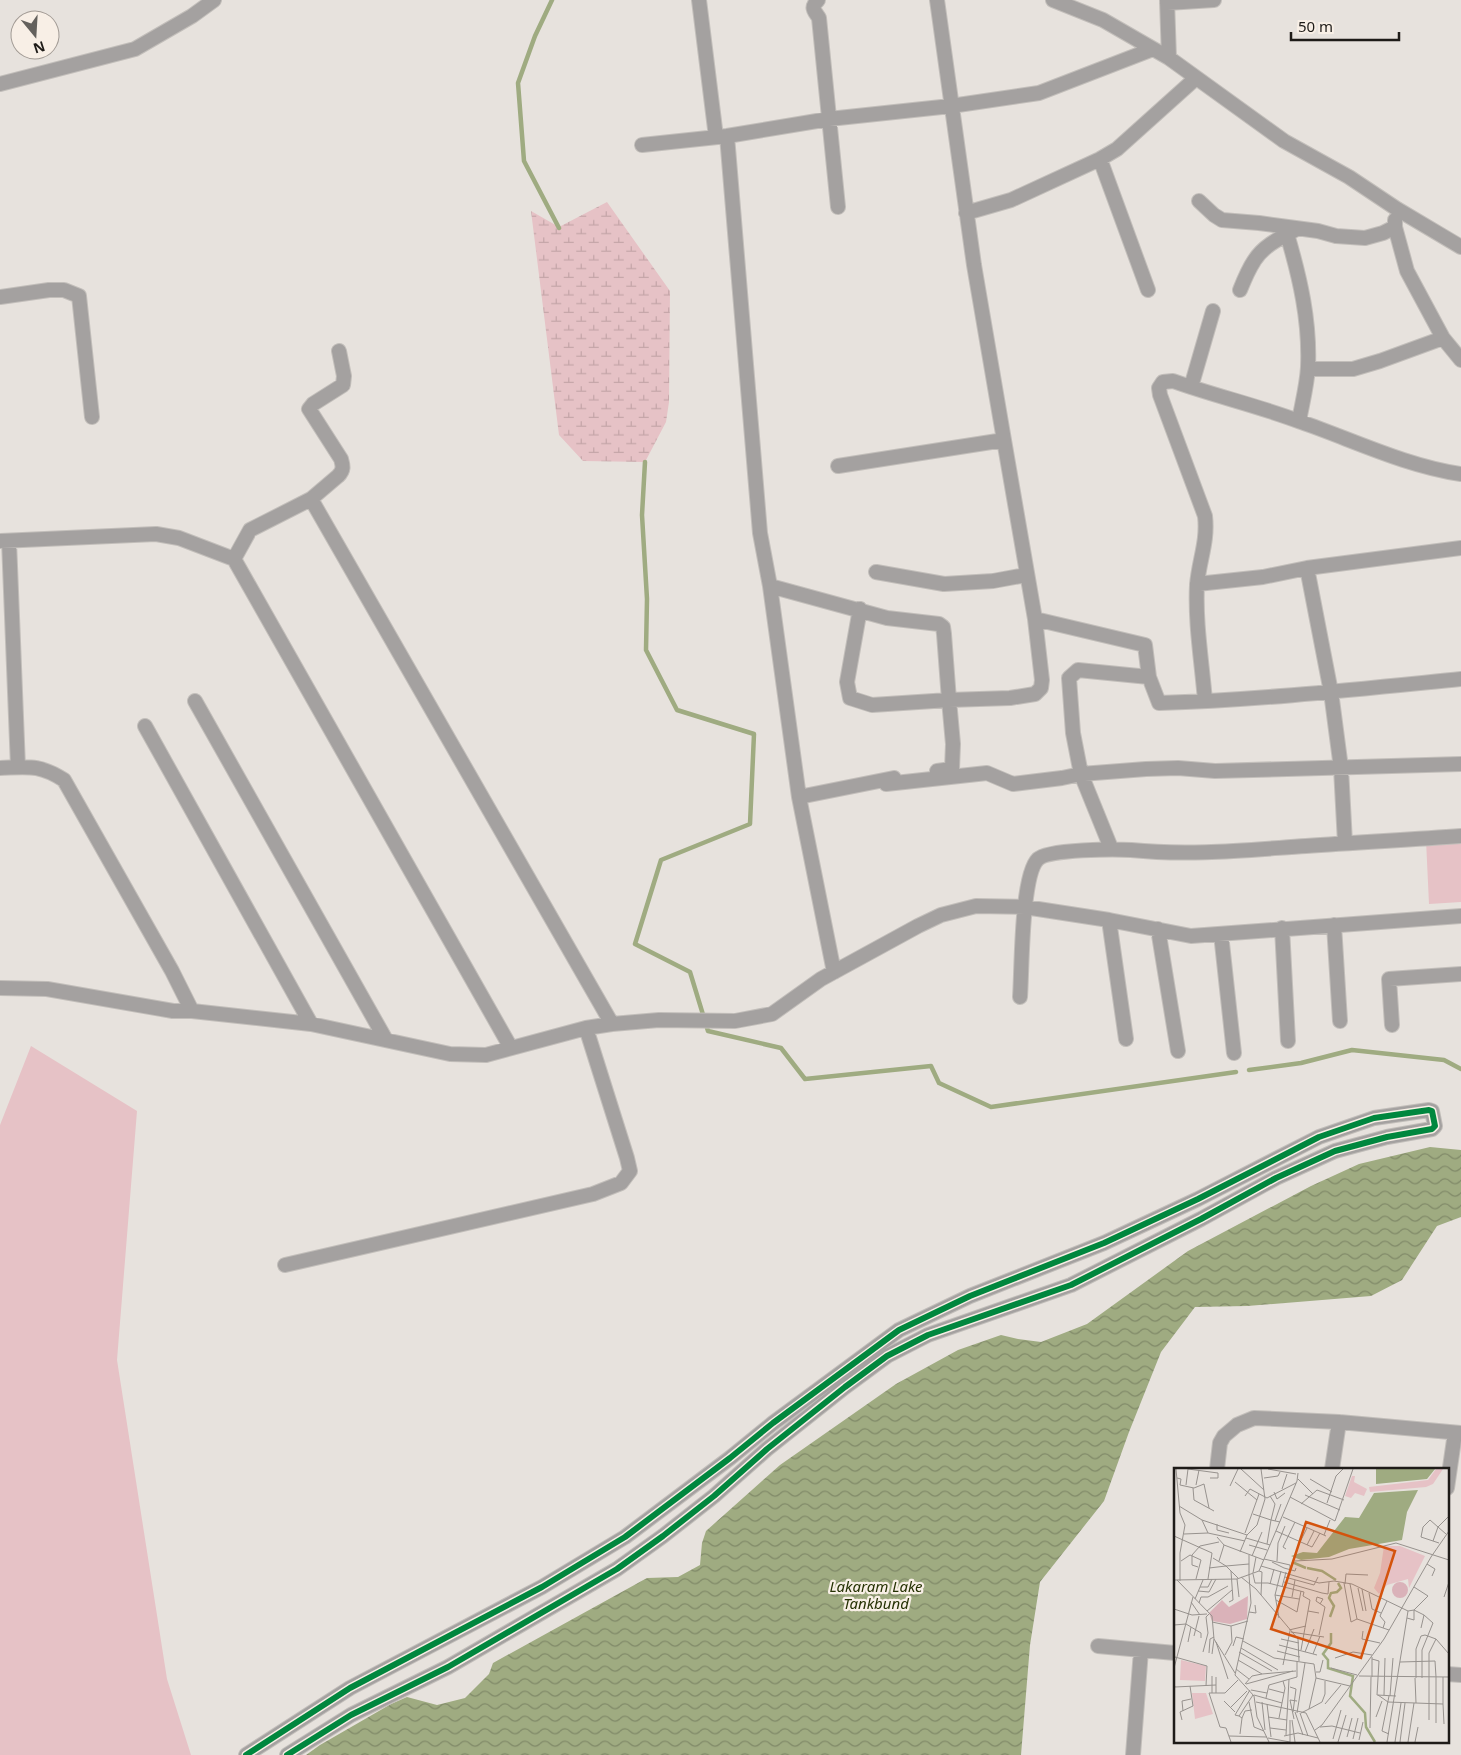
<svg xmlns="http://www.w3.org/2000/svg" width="1461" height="1755" viewBox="0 0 1461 1755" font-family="'Noto Sans',sans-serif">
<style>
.green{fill:#e6c2c6}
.wetland{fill:url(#wetland-marsh)}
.water{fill:url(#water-waves)}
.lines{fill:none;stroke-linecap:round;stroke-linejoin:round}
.stream{stroke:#9fab81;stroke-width:4.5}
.minor-casing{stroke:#c2beba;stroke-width:16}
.minor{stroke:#a4a1a0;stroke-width:14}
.cycleway-casing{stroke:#f8efe6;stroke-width:9}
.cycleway{stroke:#00873e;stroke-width:6}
.labels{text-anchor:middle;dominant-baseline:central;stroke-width:4.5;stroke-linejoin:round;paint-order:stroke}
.water-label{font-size:15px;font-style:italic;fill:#253103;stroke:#f8efe6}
.inset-river{fill:none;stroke:#9fab81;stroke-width:2.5}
.inset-road{fill:none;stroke:#97928e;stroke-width:1}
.view{fill:#d4530d;fill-opacity:0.15;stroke:#d4530d;stroke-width:2.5}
.inset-edge{fill:none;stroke:#1e1b18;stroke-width:2.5}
</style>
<defs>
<pattern id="wetland-marsh" width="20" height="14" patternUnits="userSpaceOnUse" patternTransform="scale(1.25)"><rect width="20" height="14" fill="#e6c2c6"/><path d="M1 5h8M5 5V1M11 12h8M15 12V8" fill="none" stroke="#c5a6a9"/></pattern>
<pattern id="water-waves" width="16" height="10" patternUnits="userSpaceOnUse" patternTransform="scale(1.25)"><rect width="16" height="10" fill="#9fab81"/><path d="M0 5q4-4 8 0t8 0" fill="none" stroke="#818a69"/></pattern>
</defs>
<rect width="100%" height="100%" fill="#e7e2dd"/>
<!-- green -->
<path class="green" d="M 1461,839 L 1461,902 L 1429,904 L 1426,840 Z
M 31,1046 L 137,1111 L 117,1360 L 167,1679 L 191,1755 L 0,1755 L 0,1125 Z"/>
<!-- wetland -->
<path class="wetland" d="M 607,202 L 670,291 L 669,402 L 666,422 L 645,462 L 583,461 L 559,435 L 531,211 L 559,227 Z"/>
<!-- water -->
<path class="water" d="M 1430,1147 L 1461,1150 L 1461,1217 L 1437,1226 L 1402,1280 L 1371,1296 L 1247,1306 L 1195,1307 L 1161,1352 L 1129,1432 L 1104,1501 L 1040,1582 L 1030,1645 L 1021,1755 L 306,1755 L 320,1745 L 391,1704 L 407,1697 L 437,1705 L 465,1698 L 489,1674 L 493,1663 L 647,1578 L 678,1577 L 700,1565 L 702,1543 L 706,1531 L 780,1465 L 896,1384 L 958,1350 L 1001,1335 L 1018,1339 L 1041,1342 L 1087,1324 L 1188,1251 L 1311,1186 L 1359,1164 Z"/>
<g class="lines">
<!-- stream -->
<path class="stream" d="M 552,0 L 535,36 L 518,83 L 524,161 L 559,228
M 645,462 L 642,515 L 647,599 L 646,650 L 677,710 L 754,734 L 750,824 L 661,860 L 635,944 L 690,972 L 708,1031 L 781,1048 L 805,1079 L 931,1066 L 939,1083 L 991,1107 L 1236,1072
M 1249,1070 L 1301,1063 L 1352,1050 L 1444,1060 L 1461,1069"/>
<!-- minor casing -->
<g class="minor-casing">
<path id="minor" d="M 699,0 L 716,137
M 818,0 C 810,8 814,10 819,18 L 838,207
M 1053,0 L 1103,20 L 1169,58 L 1284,141 L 1349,177 L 1397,209 L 1461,247
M 1167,0 L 1169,58
M 1167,3 L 1214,0
M 0,84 L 135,49 L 192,16 L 214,0
M 727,136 L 760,533 L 770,586 L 887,618 L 939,624 L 943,627 L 944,634 L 949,700 L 872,705 L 850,698 L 847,682 L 860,609
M 642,145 L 727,136 L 829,119 L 951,106 L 1039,93 L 1153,49
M 1100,159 L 1148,290
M 1199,201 L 1214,215 L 1222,220 L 1259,223 L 1318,231 L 1336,236 L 1365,238 L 1383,233 L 1395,227
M 966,213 L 1011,200 L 1100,159 L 1117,149 L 1196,78
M 1395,220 L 1395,227 L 1407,271 L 1443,338 L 1461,360
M 1287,234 C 1300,278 1310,321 1308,367 C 1307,385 1302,404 1299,421
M 1240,290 C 1244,280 1248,270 1254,261 C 1263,246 1280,238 1295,230
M 0,297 L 49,290 L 64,290 L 79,296 L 92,417
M 1308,369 L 1353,369 L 1380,361 L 1443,338
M 1191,387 L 1213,311
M 1004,440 L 1035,619 L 1145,645 L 1149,677 L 1159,703 C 1260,700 1360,689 1461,679
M 838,466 L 1004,440 L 974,265 L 937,0
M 311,499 L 338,476 C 344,470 343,466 341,459 L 309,409 L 313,404 L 343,385 L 344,376 L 339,351
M 0,541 L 156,534 L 179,538 L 234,559 L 250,530 L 311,499 L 612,1024
M 9,541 L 18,767
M 234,559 L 511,1048
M 1307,568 L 1331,692 L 1341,768 L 1345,843
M 876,572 L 944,584 L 993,581 L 1026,575
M 1197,584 L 1263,577 L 1307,568 L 1461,548
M 770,586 L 799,797
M 195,701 L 386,1040
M 1205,701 C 1202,663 1195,623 1197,585 C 1199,560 1208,542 1205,516 L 1160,395 L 1159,388 L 1163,382 L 1173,381 C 1215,396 1259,406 1301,422 C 1353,440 1406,466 1461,474
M 145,726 L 311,1024
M 0,768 C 28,767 39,764 64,780 L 172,971 L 192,1011
M 937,771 L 952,769 L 953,744 L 949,700 L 1010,698 L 1035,694 L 1041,688 L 1042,680 L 1035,619
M 886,784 L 987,773 L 1013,784 L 1062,778 L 1081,774 L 1146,769 L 1178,768 L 1215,771 L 1461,764
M 1111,848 L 1081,774 L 1073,733 L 1069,678 L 1078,670 L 1149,677
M 1109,920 L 1126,1039
M 1334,925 L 1340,1021
M 1282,928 L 1288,1041
M 1158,929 L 1178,1051
M 1221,934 L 1234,1053
M 834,972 L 799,797 L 894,778
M 0,988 L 47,989 L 173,1011 L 192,1011 L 311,1024 L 450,1054 L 486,1055 L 586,1028 L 612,1024 L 659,1020 L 735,1021 L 772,1014 L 821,979 L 918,926 L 941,915 L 976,906 L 1025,907 L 1109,920 L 1191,936 L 1461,916
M 1020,997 C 1022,971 1021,875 1038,859 C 1048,849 1116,849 1131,850 C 1190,856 1247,850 1306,846 C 1357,842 1409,840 1461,836
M 1392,1025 L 1389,979 L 1461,974
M 285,1265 L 593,1194 L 621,1183 L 630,1171 L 627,1158 L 586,1028
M 1217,1469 L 1220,1443 L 1224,1436 L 1237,1425 L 1254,1418 L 1339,1422 L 1461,1433
M 1332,1469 L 1339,1422
M 1447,1488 L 1455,1433
M 1098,1646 L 1175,1653
M 1447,1674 L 1461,1675
M 246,1755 L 350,1688 L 542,1587 L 625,1537 L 730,1458 L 773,1423 L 899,1330 L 970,1296 L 1104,1243 L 1198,1199 L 1319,1137 L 1374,1118 L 1429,1110 L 1432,1111 L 1435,1126 L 1432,1129 L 1387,1137 L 1335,1151 L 1276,1178 L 1201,1219 L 1071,1285 L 928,1335 L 887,1356 L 845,1387 L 767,1449 L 714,1496 L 663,1536 L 617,1569 L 448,1667 L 351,1715 L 287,1755
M 1133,1755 L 1141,1650"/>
</g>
<!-- minor -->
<use href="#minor" class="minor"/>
<!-- cycleway casing -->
<g class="cycleway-casing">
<path id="cycleway" d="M 246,1755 L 350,1688 L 542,1587 L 625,1537 L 730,1458 L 773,1423 L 899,1330 L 970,1296 L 1104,1243 L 1198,1199 L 1319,1137 L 1374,1118 L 1429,1110 L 1432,1111 L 1435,1126 L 1432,1129 L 1387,1137 L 1335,1151 L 1276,1178 L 1201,1219 L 1071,1285 L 928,1335 L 887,1356 L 845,1387 L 767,1449 L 714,1496 L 663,1536 L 617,1569 L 448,1667 L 351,1715 L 287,1755"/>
</g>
<!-- cycleway -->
<use href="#cycleway" class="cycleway"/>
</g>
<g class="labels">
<!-- water labels -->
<g class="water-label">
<text x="876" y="1586">Lakaram Lake<tspan x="876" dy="17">Tankbund</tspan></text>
</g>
</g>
<!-- overview -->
<g transform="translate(1174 1468)">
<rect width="275" height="275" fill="#e7e2dd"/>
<path d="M 178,8 L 181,8 L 180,14 L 193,21 L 190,28 L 181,25 L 177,30 L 171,28 ZM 210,78 L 226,78 L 251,88 L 235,120 L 234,111 L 213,117 L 205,126 L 200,120 L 206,105 ZM 7,192 L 32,198 L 31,213 L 6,212 ZM 18,225 L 32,225 L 39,246 L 21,251 Z" fill="#e6c2c6"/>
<path d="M218 122a8 8 0 1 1 16 0a8 8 0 1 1-16 0ZM 74,128 L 73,151 L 56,156 L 38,153 L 35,145 L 48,132 L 55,139 Z" fill="#dab2b9"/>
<path d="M 262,1 L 269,1 L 259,16 L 252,19 L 196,24 L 195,19 L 254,12 Z" fill="#e6c2c6"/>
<path d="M 202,1 L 261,1 L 253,11 L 202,16 ZM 244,22 L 233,44 L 228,72 L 175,81 L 155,89 L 127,92 L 117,88 L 129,84 L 143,85 L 171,49 L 185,50 L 200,25 Z" fill="#9fab81"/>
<path class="inset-river" d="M 118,94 L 132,100M 133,100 L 148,103 L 162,112M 156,149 L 160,138 L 155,130 L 157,125 L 163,124 L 167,120 L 164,115M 157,165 L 157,175 L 149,186 L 154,192 L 154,200 L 179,208 L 176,228 L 191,245 L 192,259 L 201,274"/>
<path class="inset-road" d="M 2,1 L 6,45 L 11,57 L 6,85 L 6,113M 14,1 L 44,5 L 44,10 L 36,10M 67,1 L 90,22M 94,1 L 122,6M 3,10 L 7,11 L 6,17 L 20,20 L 30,16 L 35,40M 90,10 L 104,8 L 106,4M 124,11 L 139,26M 136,11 L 158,24M 61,14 L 83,32M 12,17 L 14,1M 22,17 L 25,2M 56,18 L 64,1M 19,20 L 20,32 L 40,43M 108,21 L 113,6M 100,24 L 103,31 L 111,25M 131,27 L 166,42M 71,28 L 76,21 L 93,30 L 122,15M 96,28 L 101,36 L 97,52 L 106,54M 116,29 L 161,53 L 179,1M 153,35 L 162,8 L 169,1M 127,36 L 143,22 L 170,32M 5,38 L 28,52 L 73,67M 79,46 L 97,52M 109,49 L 152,68M 28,52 L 34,65 L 71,73M 101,53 L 107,36M 43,56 L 43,62 L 55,65M 102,63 L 138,79 L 146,65M 71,65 L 85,26M 10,66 L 34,65M 150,67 L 156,52M 0,68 L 38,85 L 34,111M 43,69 L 50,77 L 90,92M 72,70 L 96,77M 259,73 L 264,59 L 272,66M 126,74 L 133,60M 265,75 L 247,69 L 249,59 L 256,52 L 264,59 L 275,48M 93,76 L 97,52M 75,77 L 93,82M 133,77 L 140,63M 112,81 L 109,79 L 121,54M 66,84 L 73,67 L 83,57 L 91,31 L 87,1M 18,87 L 26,78 L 45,74M 18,87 L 18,97 L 24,99M 78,88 L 88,64M 39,90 L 52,98 L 75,96M 90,91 L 116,97 L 116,102M 7,93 L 16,87 L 27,92 L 22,111M 45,93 L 50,77M 103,93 L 104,75 L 111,58M 121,93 L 158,91 L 222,75 L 275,92M 98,94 L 110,100 L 121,103 L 122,100M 253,96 L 261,101 L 258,108M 87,98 L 145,115 L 160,113 L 178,116 L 234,143 L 240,142 L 254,128 L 240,119M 35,100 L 52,98 L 64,110M 85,103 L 88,104 L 87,127M 79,105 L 82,89M 79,106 L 81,115 L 94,115 L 130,124 L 129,128 L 136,132 L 134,143M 75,107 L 75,87M 75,107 L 77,135 L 61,207 L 80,228 L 83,249 L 95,274M 67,109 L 82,121 L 124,171 L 125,193M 111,109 L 140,117 L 144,109M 63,111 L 65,129M 0,112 L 63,111 L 85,103 L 123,13 L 124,5M 3,112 L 38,148 L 40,171 L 61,205M 110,114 L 148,125M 170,115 L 177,154 L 183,151 L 215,162M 96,116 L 100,101M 171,116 L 172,106 L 194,107M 176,116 L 183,151M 26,119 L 34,119 L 38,111M 108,119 L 112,104M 184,120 L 189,143M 188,121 L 192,143M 24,123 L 35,124 L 42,111M 148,125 L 154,126 L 155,114M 195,125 L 198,141 L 207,145M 101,127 L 125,131M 118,129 L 121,112M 270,129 L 275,114M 21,131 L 29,112M 102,132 L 123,144 L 127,123M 17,134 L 26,147M 55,134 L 59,132 L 57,103M 25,135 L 27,129 L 34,129 L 54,118M 0,141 L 18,147 L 33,146M 33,143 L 58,122M 75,144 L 82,145 L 81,137M 105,150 L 101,127 L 107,103M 233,150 L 240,152 L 240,142 L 250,147 L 247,160M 38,154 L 57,158 L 74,153M 0,157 L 12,156 L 27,165 L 27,170M 209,160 L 211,154 L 206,148 L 213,133M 115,162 L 132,158M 189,163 L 188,171 L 206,175M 117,164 L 150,169M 145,167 L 151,139 L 142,133 L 143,129 L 149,131 L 146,136M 20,168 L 25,148M 107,171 L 125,175M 262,171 L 275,186M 69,173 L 100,190 L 140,196 L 142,210 L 135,241 L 127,245M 14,174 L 17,159M 42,174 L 54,211M 105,177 L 143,187M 59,178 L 62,169 L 70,171M 67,180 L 104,202M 127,182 L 134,143 L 145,145M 103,183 L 126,189M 29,184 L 34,165 L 32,149 L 35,146M 65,184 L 98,203M 131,184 L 140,161M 35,185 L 36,171 L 40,169M 38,186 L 40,171M 139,186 L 146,168M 51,187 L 58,174 L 57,158M 1,189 L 33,198 L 32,218M 161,190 L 179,184 L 198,187M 198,191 L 205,193 L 203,227 L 222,228M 64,192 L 88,206M 226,194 L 261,193 L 262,209M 109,197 L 116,163M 0,200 L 19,129M 157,200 L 183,207M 62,201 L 75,211M 142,204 L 146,204 L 149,192M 185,208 L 275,209M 42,209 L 42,225M 198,209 L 198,189M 262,209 L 262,255M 142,210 L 176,218M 241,210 L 242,235M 242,210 L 242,181 L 247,168 L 251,167 L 262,171 L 255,185 L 255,252M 248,210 L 248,182 L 259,155 L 250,147M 0,216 L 1,219 L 42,217M 71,216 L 78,208 L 88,206 L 122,203M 72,216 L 119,203M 116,219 L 122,221 L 119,244M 95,221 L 110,225M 76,222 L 61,247 L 65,248 L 79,227M 77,222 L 93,225M 38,225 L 38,208M 80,227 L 108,235M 204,227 L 214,234 L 269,236 L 269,209M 210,227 L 211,190M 216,228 L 219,190M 92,230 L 95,217 L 123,209 L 123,193M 50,233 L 61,244M 75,234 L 80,259 L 90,263M 82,234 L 132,245 L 146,274M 88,234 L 91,262M 93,236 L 97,269M 151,236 L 167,217M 269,236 L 270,256M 57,239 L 73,223M 135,241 L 148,234 L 151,226 L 151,213M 9,243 L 8,233 L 17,231M 121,244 L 129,267M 123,245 L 131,195M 126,245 L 134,268M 65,248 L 68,250 L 71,243 L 78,242M 94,249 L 113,252M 202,249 L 208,233M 105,250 L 111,220 L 109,213M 120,251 L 116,232 L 123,233M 8,252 L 6,244 L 19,238 L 16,218M 118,252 L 121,274M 146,259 L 158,258 L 186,265M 96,260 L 112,262M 196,260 L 197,209M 141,262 L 148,257 L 210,171 L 257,89 L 275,63M 66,266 L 68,250M 215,266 L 208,263 L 215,228M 112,267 L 115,211M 55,268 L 93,269M 110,268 L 124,265 L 144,270M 173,269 L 178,250M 94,270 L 116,274 L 116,252M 159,271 L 167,242M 179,271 L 184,250M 185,272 L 189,254M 57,274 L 52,260 L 46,259 L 35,225 L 51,225 L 64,212M 164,274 L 172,247M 213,274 L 234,143M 221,274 L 227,235M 226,274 L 231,235M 234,274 L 240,235M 241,274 L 244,259"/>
<path class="view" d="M 132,54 L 221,83 L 187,190 L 97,161 Z"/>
<rect width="275" height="275" class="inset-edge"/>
</g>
<!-- north arrow -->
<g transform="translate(35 35) rotate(162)"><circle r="24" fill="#f8efe6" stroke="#a19a94"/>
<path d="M0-4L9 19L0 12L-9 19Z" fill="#64615d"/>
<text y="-8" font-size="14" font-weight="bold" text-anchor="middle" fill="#1e1b18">N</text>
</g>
<!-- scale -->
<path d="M1291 32v8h108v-8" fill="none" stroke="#1e1b18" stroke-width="2.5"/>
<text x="1298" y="32" font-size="15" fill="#1e1b18" stroke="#f8efe6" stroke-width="4" paint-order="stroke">50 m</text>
</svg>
